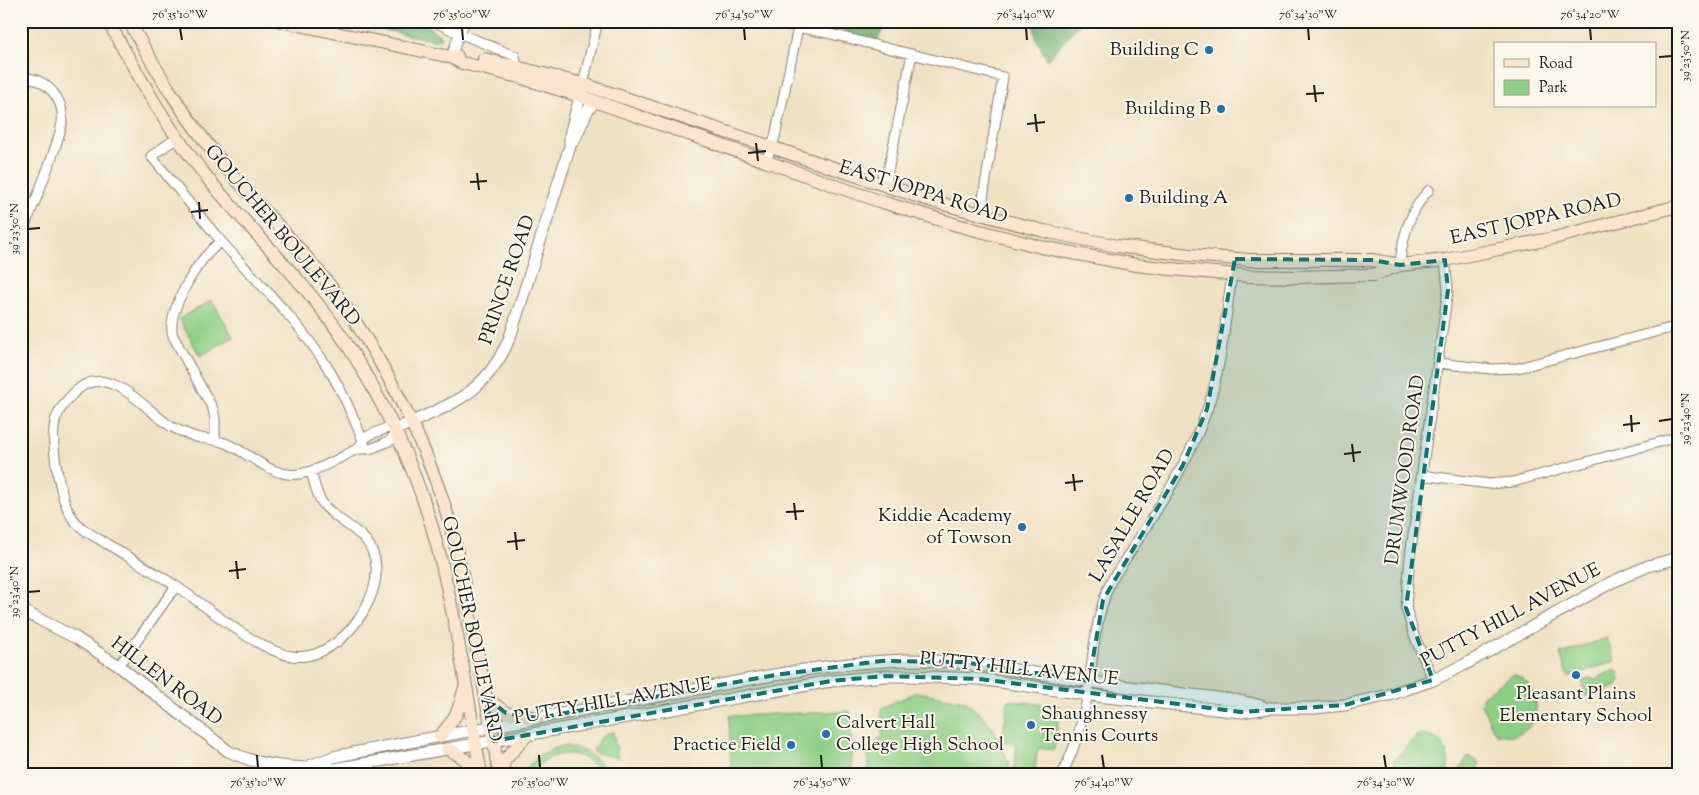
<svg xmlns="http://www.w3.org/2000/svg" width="1699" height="795" viewBox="0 0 1699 795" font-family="'Sorts Mill Goudy',serif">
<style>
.green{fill:#8dcf86;stroke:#547651}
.forest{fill:#72b273;stroke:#476748}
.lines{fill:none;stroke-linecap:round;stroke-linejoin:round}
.minor-casing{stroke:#867e70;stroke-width:11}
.tertiary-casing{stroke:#867e70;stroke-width:13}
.secondary-casing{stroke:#867e70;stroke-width:14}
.minor{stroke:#fff;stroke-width:9}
.tertiary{stroke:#fff;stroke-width:11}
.secondary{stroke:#fbe5cf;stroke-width:12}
.marked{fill:#0f766e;fill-opacity:0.2;stroke:#0f766e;stroke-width:4;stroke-dasharray:10 6;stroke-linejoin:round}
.ticks{fill:none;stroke:#1c1c1c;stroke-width:2}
.poi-dot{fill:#1f6fb2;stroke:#fbf7ec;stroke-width:2}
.labels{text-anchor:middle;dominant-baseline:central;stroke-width:4;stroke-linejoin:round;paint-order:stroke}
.poi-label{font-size:19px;fill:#1c1c1c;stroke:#fbf7ec;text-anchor:end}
.street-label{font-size:19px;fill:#1c1c1c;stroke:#fbf7ec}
.neatline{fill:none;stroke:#1c1c1c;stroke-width:2}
.ticks-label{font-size:12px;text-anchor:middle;fill:#1c1c1c}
</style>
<rect width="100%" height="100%" fill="#fbf7ec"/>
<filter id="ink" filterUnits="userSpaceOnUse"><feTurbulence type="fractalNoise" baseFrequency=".02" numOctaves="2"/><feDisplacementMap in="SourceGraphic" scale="10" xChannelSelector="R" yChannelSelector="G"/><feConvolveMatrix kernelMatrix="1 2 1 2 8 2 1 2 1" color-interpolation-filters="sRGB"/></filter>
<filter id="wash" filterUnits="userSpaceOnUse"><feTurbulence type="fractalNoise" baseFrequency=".0096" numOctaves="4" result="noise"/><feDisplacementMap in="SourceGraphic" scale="20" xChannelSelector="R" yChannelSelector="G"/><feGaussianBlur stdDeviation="1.12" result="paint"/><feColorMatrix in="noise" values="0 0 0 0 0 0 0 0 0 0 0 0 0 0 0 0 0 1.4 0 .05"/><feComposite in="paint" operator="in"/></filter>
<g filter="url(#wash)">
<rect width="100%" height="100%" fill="#f1e1c3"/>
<!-- green -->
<path class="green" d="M 212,300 L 233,337 L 200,356 L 179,319 Z
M 1607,638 L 1615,661 L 1568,677 L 1560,654 Z
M 1617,670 L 1620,680 L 1616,687 L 1585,696 L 1582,681 L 1590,678 C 1598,681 1599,677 1605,674 C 1608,672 1613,671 1617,670 Z
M 1514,674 C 1519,677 1526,680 1529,686 C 1548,713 1527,745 1495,733 L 1481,704 L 1483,696 Z
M 917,692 L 965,701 L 979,713 L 993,728 L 1010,765 L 1007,774 L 869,774 L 868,753 L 882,736 L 881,708 Z
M 1008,700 L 1060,707 L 1054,750 L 1038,748 L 1034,774 L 1013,774 L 1017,745 L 1002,742 Z
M 850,711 L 852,774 L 731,774 L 729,716 Z
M 613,732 L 618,758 L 593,752 C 596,742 602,734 613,732 Z
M 1422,735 C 1444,737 1451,753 1447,774 L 1401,774 L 1396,769 L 1394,760 L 1416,736 Z
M 566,746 C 584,749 599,756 607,774 L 599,774 C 587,746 545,749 532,774 L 524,774 C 533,756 547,749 566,746 Z
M 1468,756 L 1480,763 L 1473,774 L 1464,774 L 1460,770 Z"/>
<!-- forest -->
<path class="forest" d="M 343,21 L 421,21 L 442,37 L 435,41 Z
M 841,21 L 887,21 L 878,39 L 866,43 L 844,31 Z
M 1035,21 L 1082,21 L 1047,60 C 1041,48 1031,34 1035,21 Z"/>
</g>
<g filter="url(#ink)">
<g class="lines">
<!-- minor casing -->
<g class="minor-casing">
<path id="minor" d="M 434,21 L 449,29 L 515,56 L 517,67
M 768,21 L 827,33 L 1003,77 L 980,216
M 451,57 L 459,34 L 466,21
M 21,77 C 46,78 65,98 62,123 C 60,135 55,148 51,160 C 42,185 32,210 21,235
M 583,84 L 598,21
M 177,138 L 151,156 C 174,184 197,213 221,241 C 255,280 293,315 322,359 C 340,385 352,414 364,443
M 766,161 L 775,137 L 799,23
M 885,186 L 912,54
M 1400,265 C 1402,238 1410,210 1429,190
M 1438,363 L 1491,369 L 1518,368 L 1678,326
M 215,440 L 215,419 L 213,409 L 173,336 C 166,316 191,274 204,258 C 209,252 215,246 221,241
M 311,471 C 314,482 316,495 323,504 C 342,528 373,530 376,567 C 379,606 334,663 292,656 C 258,651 206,606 176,586 C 153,571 130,558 107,544 C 96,537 82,531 74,520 C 60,503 49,440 56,418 C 61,406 71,394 81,387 C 113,365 148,413 172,427 C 180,431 190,436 200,438 C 208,439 217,440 225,443 C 246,451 265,471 287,474 C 307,477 327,464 344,456 C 348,454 353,450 358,449 C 359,449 367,449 368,449 C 376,448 384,443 391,440 L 395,430 L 387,428 C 373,434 364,434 359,449
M 1421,475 L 1489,484 L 1513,482 L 1678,437
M 119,666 L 176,586
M 1433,680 L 1414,635 L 1406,608 L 1410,556 L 1448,290 L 1445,260
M 1062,774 C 1075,749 1083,721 1088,693 C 1093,656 1095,618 1110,583 C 1145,528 1185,473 1207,410 C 1222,367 1225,320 1232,275"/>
</g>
<!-- tertiary casing -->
<g class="tertiary-casing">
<path id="tertiary" d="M 574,141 L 587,111 L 595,101
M 395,430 C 449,404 485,397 510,337 L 570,146 L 570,135 L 582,88
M 21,610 L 76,638 L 119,666 L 228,751 C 266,769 293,767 334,769 L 831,681 L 885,676 L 907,676 L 979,679 L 1098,696 L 1241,712 L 1270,708 L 1314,708 L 1345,705 L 1389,695 L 1433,680 L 1464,665 L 1612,582 L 1648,566 L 1678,558
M 309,766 L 333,757 C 443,735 554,715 665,695 C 745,681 825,662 907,660 C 967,660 1026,672 1086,681 C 1137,689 1189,694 1241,701 L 1262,706"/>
</g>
<!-- secondary casing -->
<g class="secondary-casing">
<path id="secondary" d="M 108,21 C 139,77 169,132 210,181 C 256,237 311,287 350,349 C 389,411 420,478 438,549 C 457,623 468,699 481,774
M 129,21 C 157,72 184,117 221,161 C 263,213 312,257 349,312 C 388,371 422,437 444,504 C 457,544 464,585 472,626 C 482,675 491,724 499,774
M 280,21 L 451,57 L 457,56
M 451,57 L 462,63 L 519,77 L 580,96 L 879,201 L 957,225 L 1041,247 L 1136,265 L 1171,269 L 1249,276 L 1294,277 L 1373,275 L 1400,265 L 1445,260 L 1554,238 L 1678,206
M 484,59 L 583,84 L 932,201 L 1044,231 L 1117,246 L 1190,255 L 1250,260 L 1372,260 L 1400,265
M 486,698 L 506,713 L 538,718
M 440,736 C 457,717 458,712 465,687
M 447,749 C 461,755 469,761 477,774
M 502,774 L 504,761 L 526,736"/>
</g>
<!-- minor -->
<use href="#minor" class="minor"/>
<!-- tertiary -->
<use href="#tertiary" class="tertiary"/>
<!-- secondary -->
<use href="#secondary" class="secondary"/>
</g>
</g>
<!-- marked area -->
<path class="marked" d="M 1235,259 L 1372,260 L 1400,265 L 1445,260 L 1448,290 L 1406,608 L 1433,680 L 1345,705 L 1241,712 L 979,679 L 885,676 L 831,681 L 494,741 L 486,698 L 506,713 L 538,718 L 775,675 L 881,661 L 963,662 L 1089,681 L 1103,600 L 1183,465 L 1207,409 Z"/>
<!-- ticks -->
<path class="ticks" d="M 180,28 L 182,40M 462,28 L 463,40M 744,28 L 745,40M 1026,28 L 1027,40M 1308,28 L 1309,40M 1590,28 L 1591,40M 1659,57 L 1672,56M 1314,85 L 1316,102M 1306,94 L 1324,93M 1035,114 L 1037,132M 1027,124 L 1045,122M 756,143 L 758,161M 748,153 L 766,151M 477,173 L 479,190M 470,182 L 487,181M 199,202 L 200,219M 191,212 L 208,210M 28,229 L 40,228M 1631,415 L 1632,432M 1659,421 L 1672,419M 1623,425 L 1640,423M 1352,444 L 1354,462M 1344,454 L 1361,452M 1073,474 L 1075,491M 1065,483 L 1083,481M 794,503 L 796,520M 786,512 L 804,511M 515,532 L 517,550M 507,542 L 525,540M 236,561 L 238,579M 229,571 L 246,569M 28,592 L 40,591M 257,755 L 258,768M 539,755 L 540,768M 821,755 L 822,768M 1102,755 L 1104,768M 1384,755 L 1386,768"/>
<!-- markers -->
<g class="poi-dot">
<circle cx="1209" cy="50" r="5"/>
<circle cx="1221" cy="109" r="5"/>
<circle cx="1129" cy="198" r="5"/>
<circle cx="1022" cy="527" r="5"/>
<circle cx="1576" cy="675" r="5"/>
<circle cx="1031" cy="725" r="5"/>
<circle cx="826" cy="734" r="5"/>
<circle cx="791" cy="745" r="5"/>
</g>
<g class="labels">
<!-- poi labels -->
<g class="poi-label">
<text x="1199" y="50">Building C</text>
<text x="1211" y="109">Building B</text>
<text x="1139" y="198" text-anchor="start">Building A</text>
<text x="1012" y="516">Kiddie Academy<tspan x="1012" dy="22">of Towson</tspan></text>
<text x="1576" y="694" text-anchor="middle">Pleasant Plains<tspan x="1576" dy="22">Elementary School</tspan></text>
<text x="1041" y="714" text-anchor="start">Shaughnessy<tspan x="1041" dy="22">Tennis Courts</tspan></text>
<text x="836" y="723" text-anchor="start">Calvert Hall<tspan x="836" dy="22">College High School</tspan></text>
<text x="781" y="745">Practice Field</text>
</g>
<!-- street labels -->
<g class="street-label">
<text transform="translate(923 193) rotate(17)">EAST JOPPA ROAD</text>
<text transform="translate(1536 220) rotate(-13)">EAST JOPPA ROAD</text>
<text transform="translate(282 236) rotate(50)">GOUCHER BOULEVARD</text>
<text transform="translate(508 280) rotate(-71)">PRINCE ROAD</text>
<text transform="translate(1406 470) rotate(-82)">DRUMWOOD ROAD</text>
<text transform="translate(1133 516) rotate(-60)">LASALLE ROAD</text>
<text transform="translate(1511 616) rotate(-28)">PUTTY HILL AVENUE</text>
<text transform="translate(471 629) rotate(78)">GOUCHER BOULEVARD</text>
<text transform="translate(1019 670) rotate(6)">PUTTY HILL AVENUE</text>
<text transform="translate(166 682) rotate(37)">HILLEN ROAD</text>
<text transform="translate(613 702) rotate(-10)">PUTTY HILL AVENUE</text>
</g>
</g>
<!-- margin -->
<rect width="1699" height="795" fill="none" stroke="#fbf7ec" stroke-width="55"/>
<!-- legend -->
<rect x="1494" y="42" width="162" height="65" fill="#fbf7ec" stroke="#a29f99"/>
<rect x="1504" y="59" width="25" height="8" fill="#fbe5cf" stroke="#a29f99"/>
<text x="1539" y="68" font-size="15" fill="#1c1c1c">Road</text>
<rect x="1504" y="80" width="25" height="15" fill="#8dcf86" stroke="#a29f99"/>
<text x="1539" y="92" font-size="15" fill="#1c1c1c">Park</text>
<rect x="28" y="28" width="1644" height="740" class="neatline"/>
<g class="ticks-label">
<text x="180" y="18">76°35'10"W</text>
<text x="462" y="18">76°35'00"W</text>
<text x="744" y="18">76°34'50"W</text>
<text x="1026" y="18">76°34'40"W</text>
<text x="1308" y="18">76°34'30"W</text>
<text x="1590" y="18">76°34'20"W</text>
<text transform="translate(1685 56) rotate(-90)" y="4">39°23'50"N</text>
<text transform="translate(14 229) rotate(-90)" y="4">39°23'50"N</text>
<text transform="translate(1685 419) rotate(-90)" y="4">39°23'40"N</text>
<text transform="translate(14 592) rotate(-90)" y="4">39°23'40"N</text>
<text x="258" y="786">76°35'10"W</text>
<text x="540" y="786">76°35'00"W</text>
<text x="822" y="786">76°34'50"W</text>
<text x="1104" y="786">76°34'40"W</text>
<text x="1386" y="786">76°34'30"W</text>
</g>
</svg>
